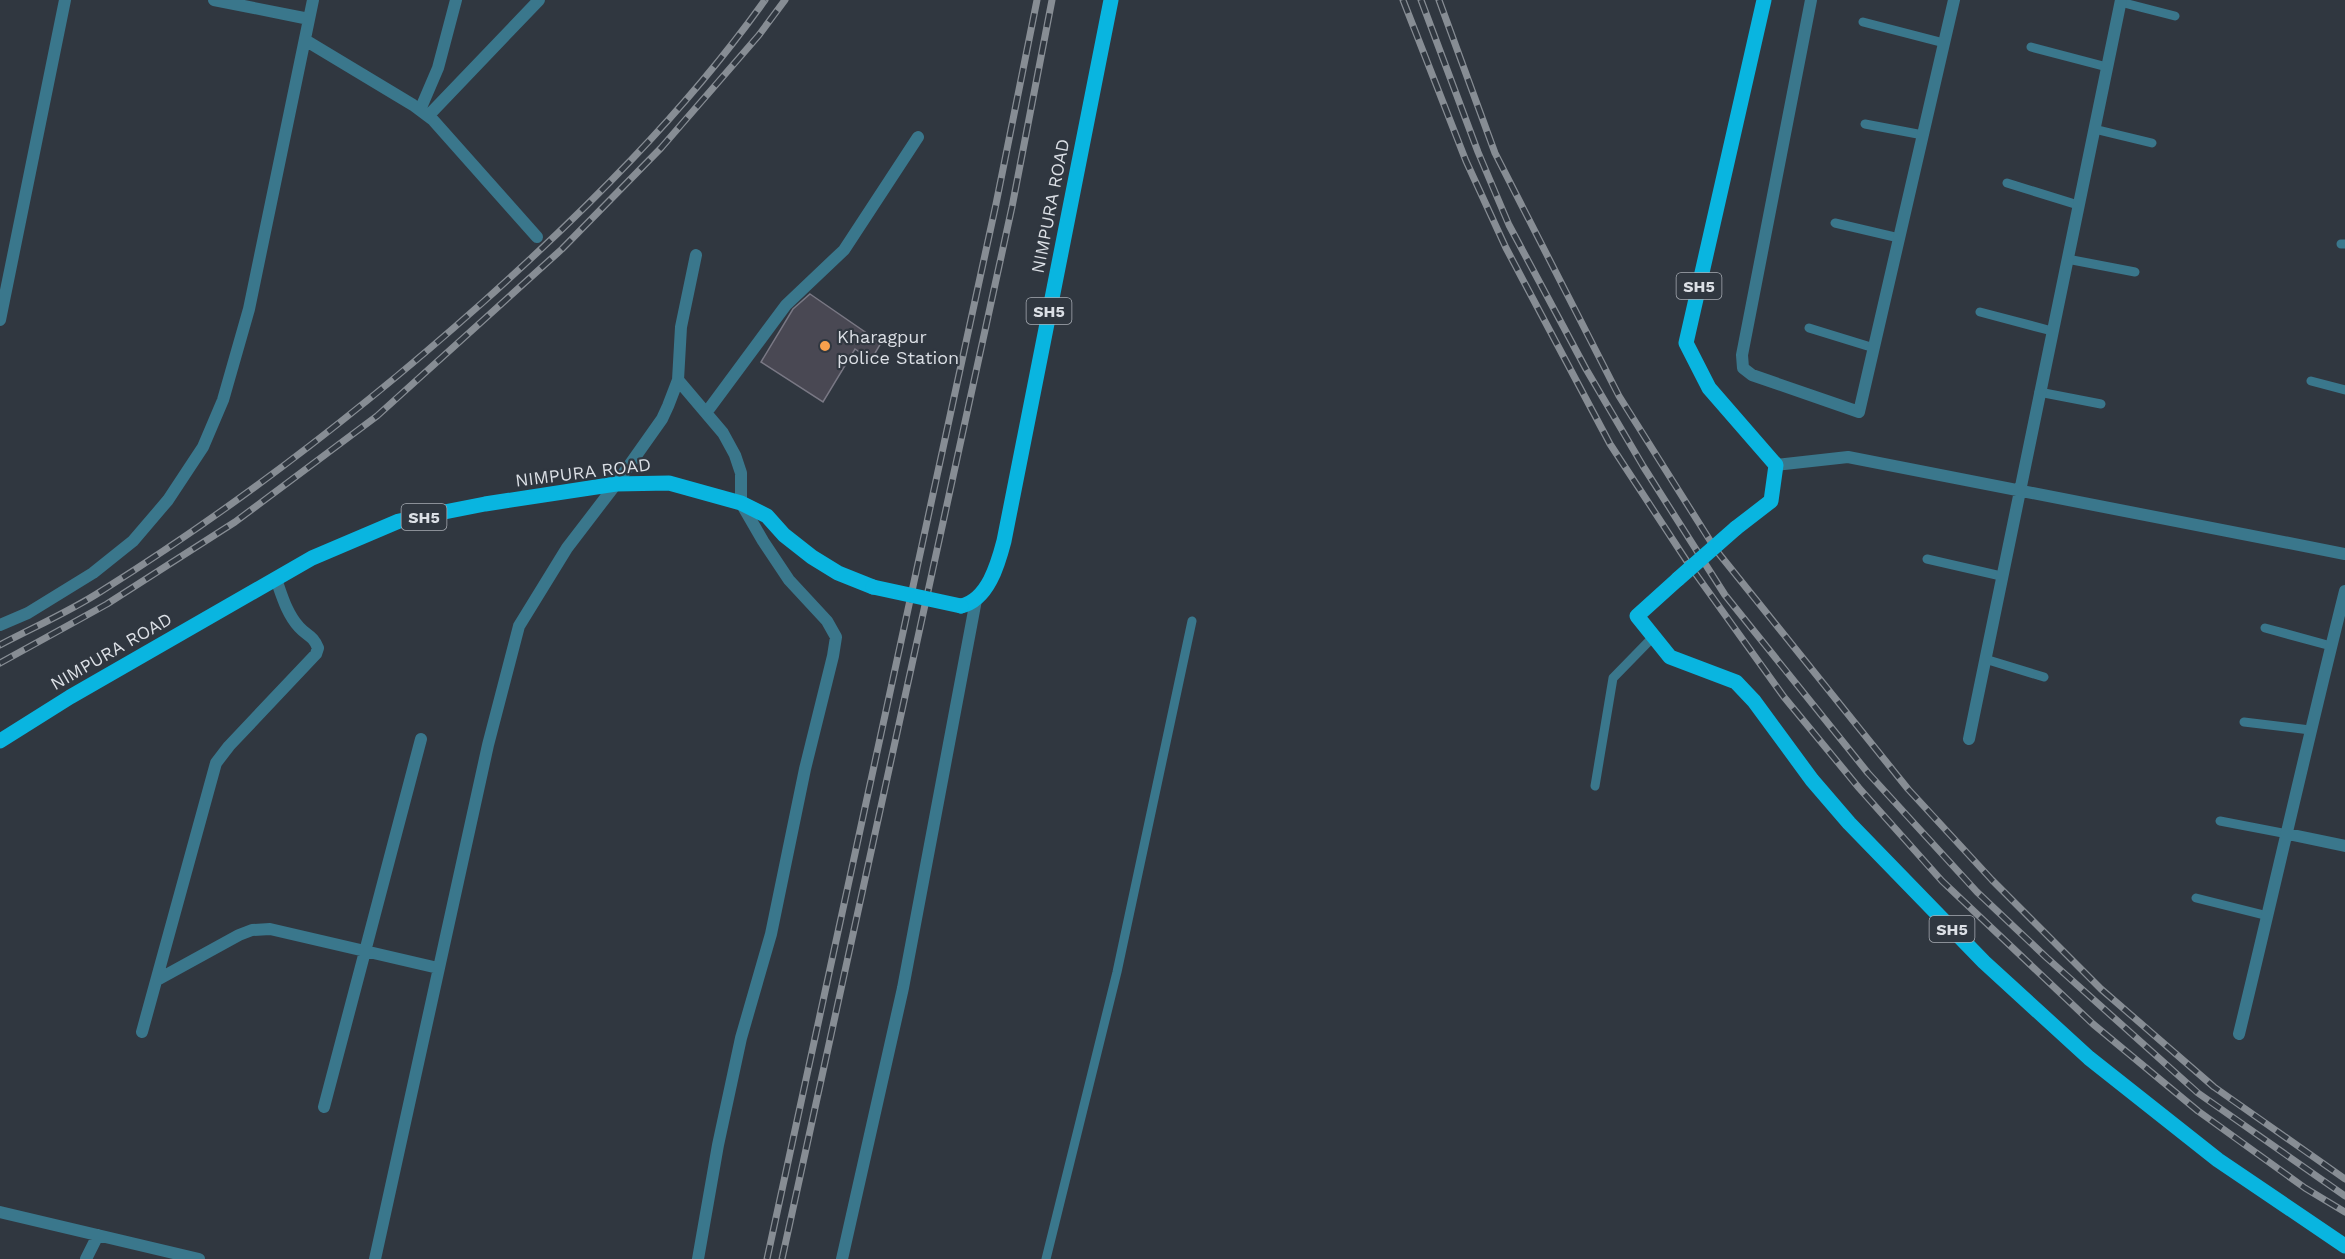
<svg xmlns="http://www.w3.org/2000/svg" width="2345" height="1259" viewBox="0 0 2345 1259" font-family="'Work Sans',sans-serif">
<style>
.building{fill:#494853;stroke:#797884;stroke-width:1.5}
.lines{fill:none;stroke-linecap:round;stroke-linejoin:round}
.lane{stroke:#3a778c;stroke-width:9}
.street{stroke:#3a778c;stroke-width:12}
.primary{stroke:#09b5e0;stroke-width:15}
.rail-casing{stroke:#878d94;stroke-width:7}
.rail{stroke:#303740;stroke-width:4.5;stroke-dasharray:14;stroke-linecap:butt}
.primary-bridge{stroke:#09b5e0;stroke-width:15}
.poi-dot{fill:#f9a04c;stroke:#303740;stroke-width:2}
.labels{text-anchor:middle;dominant-baseline:central;stroke-width:4.5;stroke-linejoin:round;paint-order:stroke}
.shield{fill:#303740;stroke:#a8adb4;stroke-width:1.5}
.shield-label{font-size:16px;font-weight:bold;fill:#dbdfe5}
.street-label{font-size:18px;fill:#dbdfe5;stroke:#303740}
.poi-label{font-size:18px;fill:#dbdfe5;stroke:#303740;text-anchor:start}
</style>
<rect width="100%" height="100%" fill="#303740"/>
<!-- building -->
<path class="building" d="M 810,294 L 881,343 L 871,360 L 855,349 L 823,402 L 761,362 L 793,309 Z"/>
<g class="lines">
<!-- lane -->
<path class="lane" d="M 2120,2 L 2175,16
M 1863,22 L 1944,43
M 2031,47 L 2107,67
M 1865,124 L 1923,135
M 2094,129 L 2152,143
M 2007,183 L 2078,205
M 1835,223 L 1899,238
M 2341,244 L 2345,244
M 2067,259 L 2135,272
M 1980,312 L 2052,331
M 1809,328 L 1874,348
M 2311,381 L 2345,390
M 2039,392 L 2101,404
M 1927,559 L 2001,576
M 2265,628 L 2331,646
M 1985,659 L 2044,677
M 2244,722 L 2310,730
M 1595,786 L 1613,678 L 1654,636
M 2220,821 L 2288,834
M 2196,898 L 2268,916
M 1046,1259 L 1117,972 L 1192,621"/>
<!-- street -->
<path class="street" d="M 214,0 L 309,19
M 1811,0 L 1742,355 L 1743,368 L 1752,375 L 1859,412 L 1954,0
M 305,40 L 413,105 L 433,120 L 537,237
M 420,110 L 438,68 L 456,0
M 428,116 L 539,0
M 0,320 L 65,0
M 678,380 L 723,433 L 735,455 L 741,473 L 741,503 L 763,541 L 789,580 L 827,621 L 836,637 L 833,656 L 805,769 L 771,934 L 741,1038 L 718,1145 L 698,1259
M 706,413 L 786,305 L 844,250 L 918,137
M 1776,465 L 1848,457 L 2345,554
M 0,625 L 28,613 L 93,573 L 133,541 L 168,500 L 203,447 L 223,400 L 249,309 L 313,0
M 1969,739 L 2121,0
M 2288,834 L 2345,846
M 157,980 L 239,935 L 252,930 L 270,929 L 438,968
M 142,1032 L 216,763 L 229,746 L 316,654 L 318,648 C 313,635 307,636 299,627 C 287,614 282,596 276,579
M 2239,1034 C 2275,886 2308,738 2345,591
M 324,1107 L 421,739
M 0,1212 L 199,1259
M 86,1259 L 98,1235
M 375,1259 L 488,745 L 519,626 L 567,548 L 616,484 L 662,419 L 668,406 L 678,380 L 681,327 L 696,255
M 842,1259 L 903,988 L 976,600"/>
<!-- primary -->
<path class="primary" d="M 1736,528 L 1771,501 L 1776,465 L 1709,388 L 1686,343 L 1764,0
M 1678,579 L 1637,616 L 1670,657 L 1736,682 L 1754,701 L 1812,780 L 1849,823 L 1984,962 L 2089,1058 L 2218,1160 L 2345,1246
M 961,606 C 988,600 998,564 1004,541 L 1111,0
M 0,741 L 70,697 L 312,558 L 399,521 L 485,504 L 616,484 L 669,483 L 741,503 L 767,516 L 784,535 L 812,557 L 838,573 L 873,587"/>
<!-- rail casing -->
<g class="rail-casing">
<path id="rail" d="M 1403,0 L 1466,161 L 1506,248 L 1610,444 L 1690,566 L 1784,697 L 1859,788 L 1942,881 L 2093,1024 L 2198,1111 L 2305,1188 L 2345,1212
M 1421,0 L 1478,152 L 1509,225 L 1586,369 L 1643,466 L 1725,595 L 1868,773 L 1977,892 L 2047,958 L 2198,1093 L 2345,1196
M 1439,0 L 1495,153 L 1619,396 L 1716,550 L 1908,789 L 1992,880 L 2101,989 L 2214,1087 L 2345,1179
M 0,645 C 34,627 71,611 103,590 C 237,506 364,408 482,303 C 585,211 685,112 765,0
M 0,663 L 107,604 L 235,522 L 377,416 L 562,249 L 661,148 L 759,35 L 785,0
M 767,1259 L 996,204 L 1037,0
M 782,1259 L 1012,207 L 1052,0"/>
</g>
<!-- rail -->
<use href="#rail" class="rail"/>
<!-- primary-bridge -->
<path class="primary-bridge" d="M 1678,579 L 1736,528
M 873,587 L 961,606"/>
</g>
<!-- markers -->
<circle class="poi-dot" cx="825" cy="346" r="6"/>
<g class="labels">
<!-- shield labels -->
<g class="shield">
<rect x="1676.5" y="273" width="45" height="26" rx="4.5"/>
<rect x="1026.5" y="298" width="45" height="26" rx="4.5"/>
<rect x="401.5" y="504" width="45" height="26" rx="4.5"/>
<rect x="1929.5" y="916" width="45" height="26" rx="4.5"/>
</g>
<g class="shield-label">
<text x="1699" y="286">SH5</text>
<text x="1049" y="311">SH5</text>
<text x="424" y="517">SH5</text>
<text x="1952" y="929">SH5</text>
</g>
<!-- street labels -->
<g class="street-label">
<text transform="translate(1050 206) rotate(-79)">NIMPURA ROAD</text>
<text transform="translate(583 472) rotate(-7)">NIMPURA ROAD</text>
<text transform="translate(111 651) rotate(-30)">NIMPURA ROAD</text>
</g>
<!-- poi labels -->
<g class="poi-label">
<text x="837" y="336">Kharagpur<tspan x="837" dy="21">police Station</tspan></text>
</g>
</g>
</svg>
